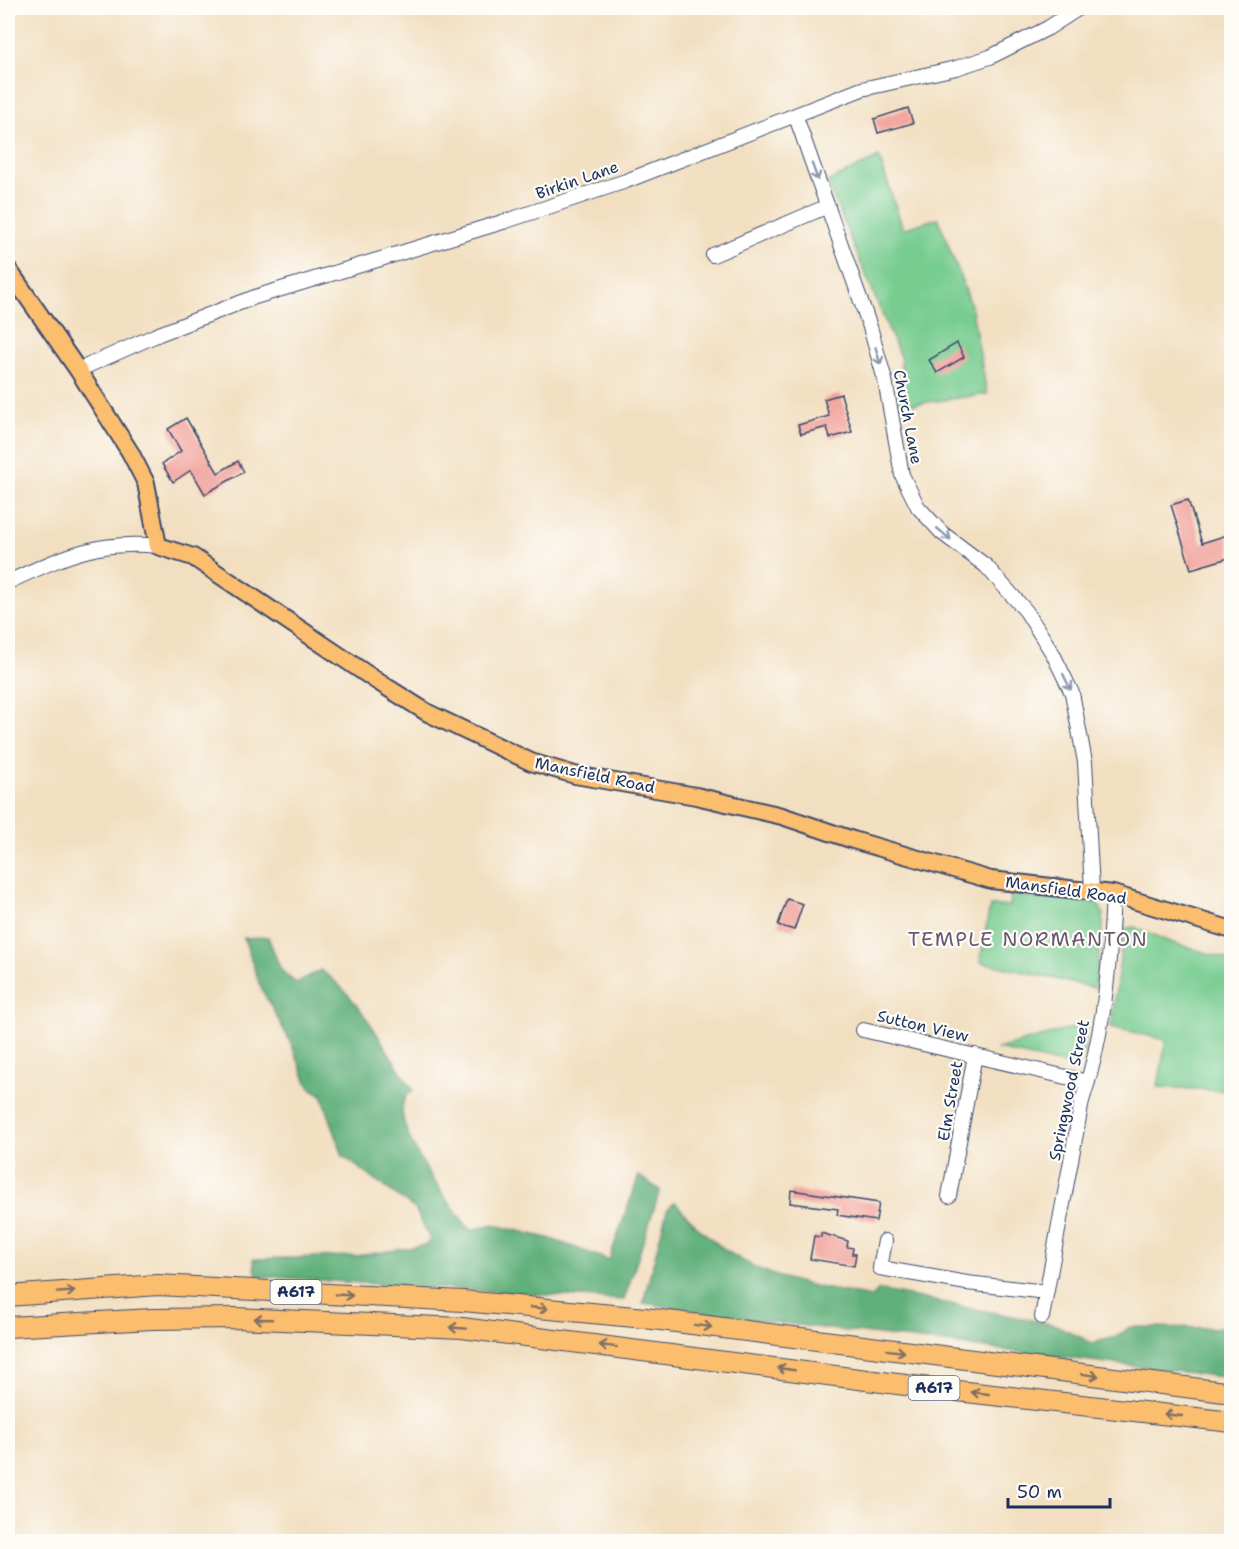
<svg xmlns="http://www.w3.org/2000/svg" width="1239" height="1549" viewBox="0 0 1239 1549" font-family="'Shantell Sans',sans-serif">
<style>
.green{fill:#77cc90;stroke:#497e77;stroke-width:1.5}
.forest{fill:#61b07a;stroke:#3e706c;stroke-width:1.5}
.building{fill:#f19d96}
.lines{fill:none;stroke-linecap:round;stroke-linejoin:round}
.minor-casing{stroke:#3b496d;stroke-width:16}
.major-casing{stroke:#3b496d;stroke-width:20}
.highway-casing{stroke:#3b496d;stroke-width:22}
.minor{stroke:#fff;stroke-width:14}
.major{stroke:#fbbd6e;stroke-width:16}
.highway{stroke:#fbbd6e;stroke-width:20}
.oneway{stroke:#8d97ae}
.oneway2{stroke:#806f65}
.labels{text-anchor:middle;dominant-baseline:central;stroke-width:4.5;stroke-linejoin:round;paint-order:stroke}
.shield{fill:#fdfcf7;stroke:#5f6c8c;stroke-width:1.5}
.shield-label{font-size:15px;font-weight:bold;fill:#1b2f5e}
.street-label{font-size:16px;fill:#1b2f5e;stroke:#fdfcf7}
.quarter-label{font-size:20px;letter-spacing:1.5px;fill:#665672;stroke:#fdfcf7}
</style>
<rect width="100%" height="100%" fill="#fdfcf7"/>
<filter id="ink" filterUnits="userSpaceOnUse"><feTurbulence type="fractalNoise" baseFrequency=".0167" numOctaves="2"/><feDisplacementMap in="SourceGraphic" scale="12" xChannelSelector="R" yChannelSelector="G"/><feConvolveMatrix kernelMatrix="1 2 1 2 8 2 1 2 1" color-interpolation-filters="sRGB"/></filter>
<filter id="wash" filterUnits="userSpaceOnUse"><feTurbulence type="fractalNoise" baseFrequency=".008" numOctaves="4" result="noise"/><feDisplacementMap in="SourceGraphic" scale="24" xChannelSelector="R" yChannelSelector="G"/><feGaussianBlur stdDeviation="1.35" result="paint"/><feColorMatrix in="noise" values="0 0 0 0 0 0 0 0 0 0 0 0 0 0 0 0 0 1.4 0 .05"/><feComposite in="paint" operator="in"/></filter>
<g filter="url(#wash)">
<rect width="100%" height="100%" fill="#f2dfc1"/>
<!-- green -->
<path class="green" d="M 879,157 L 903,229 L 938,218 L 971,305 L 987,394 L 899,406 L 901,359 L 827,182 Z
M 1011,895 L 1097,903 L 1103,913 L 1103,923 L 1095,988 L 980,962 L 990,906 L 1010,906 Z
M 1134,927 L 1173,943 L 1231,960 L 1231,1091 L 1158,1087 L 1166,1040 L 1111,1027 L 1124,929 Z
M 1086,1024 L 1084,1052 L 1074,1067 L 998,1049 Z"/>
<!-- forest -->
<path class="forest" d="M 268,937 L 281,970 L 296,983 L 321,970 C 362,999 384,1049 413,1090 C 410,1093 405,1097 404,1101 C 391,1130 452,1207 470,1230 L 494,1225 L 548,1238 L 609,1260 L 639,1176 L 660,1190 L 624,1300 L 257,1276 L 253,1259 L 357,1256 L 427,1245 L 430,1239 L 415,1209 L 343,1156 L 322,1095 L 309,1087 L 290,1041 L 260,986 L 244,938 Z
M 675,1202 C 734,1274 786,1282 872,1297 L 879,1290 L 1056,1325 L 1092,1343 L 1116,1337 L 1130,1327 L 1231,1328 L 1231,1378 L 740,1318 L 643,1303 L 667,1210 Z"/>
<g id="blocks">
<!-- building -->
<path class="building" d="M 908,108 L 913,123 L 878,133 L 874,119 Z
M 957,343 L 964,357 L 937,373 L 929,360 Z
M 841,394 L 852,432 L 830,438 L 827,427 L 801,434 L 798,425 L 829,416 L 824,399 Z
M 186,418 L 218,473 L 238,461 L 244,472 L 205,494 L 191,470 L 173,482 L 162,464 L 181,451 L 168,429 Z
M 1188,500 L 1202,543 L 1227,535 L 1232,557 L 1191,569 L 1171,505 Z
M 787,899 L 803,904 L 794,930 L 778,925 Z
M 791,1190 L 879,1203 L 876,1221 L 837,1215 L 838,1209 L 790,1203 Z
M 821,1233 L 848,1241 L 847,1247 L 853,1248 L 852,1254 L 856,1254 L 854,1266 L 810,1259 L 814,1236 L 821,1237 Z"/>
</g>
</g>
<g filter="url(#ink)">
<use href="#blocks" fill-opacity="0" stroke="#3b496d" stroke-width="1.5"/>
<g class="lines">
<!-- minor casing -->
<g class="minor-casing">
<path id="minor" d="M 796,117 L 870,327 L 885,380 L 902,475 L 918,507 L 942,533 L 986,566 L 1026,611 L 1053,654 L 1072,693 L 1085,762 L 1092,890
M 713,255 L 828,206
M 78,370 L 159,334 L 255,297 L 506,221 L 626,181 L 862,89 L 956,68 L 990,57 L 1048,28 L 1079,8
M 8,582 C 63,557 95,540 158,546
M 863,1030 L 1088,1082
M 949,1196 L 975,1055
M 885,1241 L 880,1268 L 967,1283 L 1046,1292
M 1042,1317 L 1082,1101 C 1104,1035 1110,964 1113,894"/>
</g>
<!-- major casing -->
<g class="major-casing">
<path id="major" d="M 8,269 L 78,370 L 130,452 L 146,483 L 158,546 L 193,557 L 377,681 L 428,713 L 531,762 L 575,775 L 696,796 L 782,816 L 853,840 L 991,880 L 1113,894 L 1232,930"/>
</g>
<!-- highway casing -->
<g class="highway-casing">
<path id="highway" d="M 8,1296 L 158,1285 L 463,1301 L 645,1318 L 1232,1393
M 8,1327 L 152,1319 L 236,1318 L 462,1328 L 913,1386 L 1232,1422"/>
</g>
<!-- minor -->
<use href="#minor" class="minor"/>
<!-- major -->
<use href="#major" class="major"/>
<!-- highway -->
<use href="#highway" class="highway"/>
</g>
<!-- one-way arrows -->
<defs><path id="oneway-shaft" d="M-6 0H5M1.5-3L5.5 0L1.5 3" fill="none" stroke-width="1.6" stroke-linecap="round" stroke-linejoin="round" transform="scale(1.5)"/></defs>
<g class="oneway">
<use href="#oneway-shaft" transform="translate(815 172) rotate(70)"/>
<use href="#oneway-shaft" transform="translate(878 356) rotate(74)"/>
<use href="#oneway-shaft" transform="translate(944 534) rotate(40)"/>
<use href="#oneway-shaft" transform="translate(1067 682) rotate(64)"/>
</g>
<g class="oneway2">
<use href="#oneway-shaft" transform="translate(66 1292) rotate(-4)"/>
<use href="#oneway-shaft" transform="translate(344 1295) rotate(3)"/>
<use href="#oneway-shaft" transform="translate(539 1308) rotate(5)"/>
<use href="#oneway-shaft" transform="translate(263 1319) rotate(-178)"/>
<use href="#oneway-shaft" transform="translate(703 1326) rotate(7)"/>
<use href="#oneway-shaft" transform="translate(458 1328) rotate(-176)"/>
<use href="#oneway-shaft" transform="translate(608 1346) rotate(-173)"/>
<use href="#oneway-shaft" transform="translate(896 1351) rotate(7)"/>
<use href="#oneway-shaft" transform="translate(786 1369) rotate(-172)"/>
<use href="#oneway-shaft" transform="translate(1090 1375) rotate(7)"/>
<use href="#oneway-shaft" transform="translate(980 1393) rotate(-174)"/>
<use href="#oneway-shaft" transform="translate(1173 1415) rotate(-174)"/>
</g>
</g>
<g class="labels">
<!-- shield labels -->
<g class="shield">
<rect x="270.5" y="1280" width="51" height="24" rx="4.5"/>
<rect x="908.5" y="1376" width="51" height="24" rx="4.5"/>
</g>
<g class="shield-label">
<text x="296" y="1292">A617</text>
<text x="934" y="1388">A617</text>
</g>
<!-- street labels -->
<g class="street-label">
<text transform="translate(577 180) rotate(-19)">Birkin Lane</text>
<text transform="translate(908 417) rotate(79)">Church Lane</text>
<text transform="translate(595 775) rotate(12)">Mansfield Road</text>
<text transform="translate(1066 890) rotate(8)">Mansfield Road</text>
<text transform="translate(923 1026) rotate(13)">Sutton View</text>
<text transform="translate(1069 1090) rotate(-78)">Springwood Street</text>
<text transform="translate(950 1101) rotate(-80)">Elm Street</text>
</g>
<!-- quarter labels -->
<g class="quarter-label">
<text x="1028" y="939">TEMPLE NORMANTON</text>
</g>
</g>
<!-- margin -->
<rect width="1239" height="1549" fill="none" stroke="#fdfcf7" stroke-width="30"/>
<!-- scale -->
<path d="M1008 1498v9h102v-9" fill="none" stroke="#1b2f5e" stroke-width="3"/>
<text x="1017" y="1498" font-size="18" fill="#1b2f5e" stroke="#fdfcf7" stroke-width="4.5" paint-order="stroke">50 m</text>
</svg>
